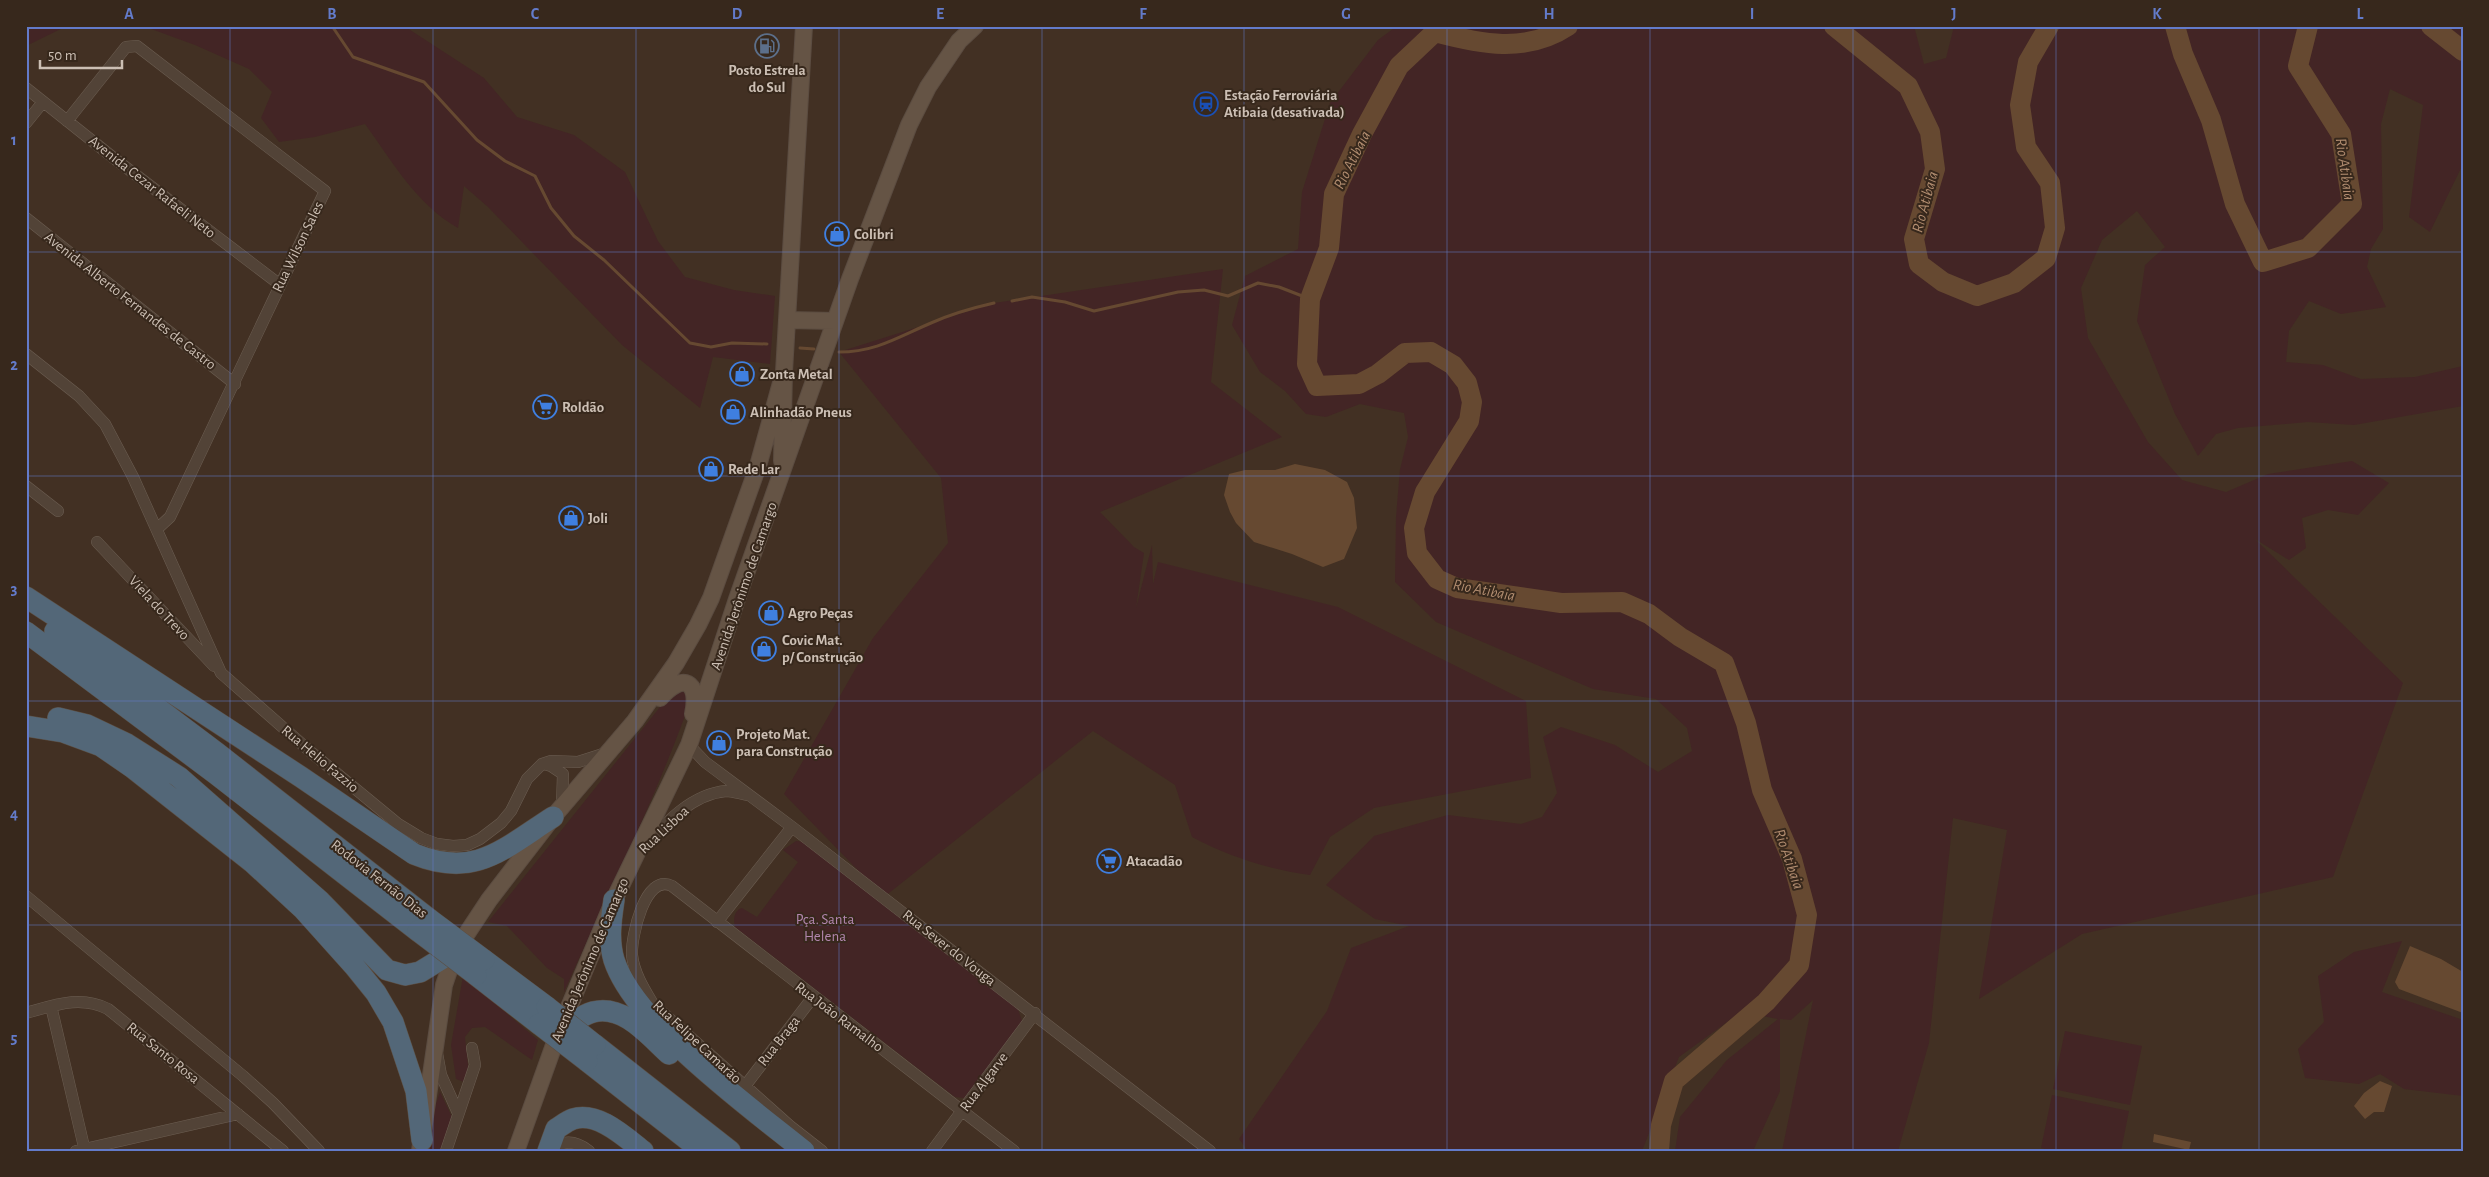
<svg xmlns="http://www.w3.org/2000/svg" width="2489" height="1177" viewBox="0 0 2489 1177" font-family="'Alegreya Sans',sans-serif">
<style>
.green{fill:#432525}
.water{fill:#664931}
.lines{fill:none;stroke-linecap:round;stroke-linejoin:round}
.stream{stroke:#664931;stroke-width:3}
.river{stroke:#664931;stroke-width:20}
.street-casing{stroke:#6c5e52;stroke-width:12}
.secondary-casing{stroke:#5b4c41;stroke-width:18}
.highway-casing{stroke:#5c4e42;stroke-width:22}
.street{stroke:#524337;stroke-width:11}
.secondary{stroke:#655445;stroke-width:16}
.highway{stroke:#536778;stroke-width:21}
.highway-bridge-casing{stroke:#5c4e42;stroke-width:22;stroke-linecap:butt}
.highway-bridge{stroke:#536778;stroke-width:21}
.grid{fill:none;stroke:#637bca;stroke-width:1;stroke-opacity:0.55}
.labels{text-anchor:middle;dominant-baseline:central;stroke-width:4;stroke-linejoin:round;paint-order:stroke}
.poi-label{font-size:15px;font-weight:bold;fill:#ccbfb4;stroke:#37281c;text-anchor:start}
.street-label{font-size:15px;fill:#ccbfb4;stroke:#37281c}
.park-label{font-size:15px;fill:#b286ae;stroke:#37281c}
.water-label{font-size:16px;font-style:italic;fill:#b28d70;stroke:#37281c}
.neatline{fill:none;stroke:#637bca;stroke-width:2}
.grid-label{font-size:16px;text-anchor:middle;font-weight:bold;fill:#637bca}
</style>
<rect width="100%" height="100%" fill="#423023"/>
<!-- green -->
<path class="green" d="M 26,26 L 67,26 L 28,45 Z
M 143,26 L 404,26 L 484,78 L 517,117 L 574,135 L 625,172 L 658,241 L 685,277 L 734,290 L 775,296 L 770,364 L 713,357 L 700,408 L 622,345 L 488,207 L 464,186 L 458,228 C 416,204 392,161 365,124 L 315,137 L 279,142 L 261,118 L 272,92 L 249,69 L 195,45 Z
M 1397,26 L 1914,26 L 1924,64 L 1946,58 L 1954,26 L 2463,26 L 2463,164 L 2430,232 L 2409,217 L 2423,105 L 2390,89 L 2381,124 L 2383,229 L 2371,249 L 2367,267 L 2386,307 L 2341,314 L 2309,301 L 2289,331 L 2286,362 L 2323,365 L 2361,379 L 2415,377 L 2463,366 L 2463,406 L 2354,425 L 2308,422 L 2238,428 L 2216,434 L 2198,456 L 2175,414 L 2137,321 L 2145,265 L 2165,247 L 2137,211 L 2102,240 L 2081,288 L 2088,338 L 2148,442 L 2182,480 L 2226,492 L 2268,474 L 2352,461 L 2389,483 L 2358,515 L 2328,510 L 2302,518 L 2306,548 L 2289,560 L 2255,539 L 2403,683 L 2333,877 L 2082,934 L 1979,999 L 2007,830 L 1953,818 L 1929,1043 L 1898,1151 L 1782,1151 L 1813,1000 L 1791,1020 L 1780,1019 L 1780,1091 L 1753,1151 L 1675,1151 L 1680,1117 L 1727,1060 L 1778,1019 L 1741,1012 L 1679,1057 L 1642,1151 L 1248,1151 L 1239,1139 L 1327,1011 L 1351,948 L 1409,926 L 1375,919 L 1326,885 L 1374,836 L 1448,815 L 1521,824 L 1542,817 L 1557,793 L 1543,737 L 1561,727 L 1615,745 L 1658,772 L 1692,751 L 1687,728 L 1656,699 L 1593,689 L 1436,622 L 1395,582 L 1396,517 L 1400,469 L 1408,437 L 1404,413 L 1360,404 L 1326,417 L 1306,414 L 1285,391 L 1260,372 L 1232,325 L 1245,276 L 1298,249 L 1302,192 L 1330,103 L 1378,40 Z
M 1223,269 L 1211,382 L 1282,437 L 1100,512 L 1134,547 L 1144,553 L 1136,608 L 1152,545 L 1153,584 L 1158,562 L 1338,607 L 1526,701 L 1531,778 L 1374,808 L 1330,837 L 1310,875 C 1268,869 1230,857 1192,837 L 1175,785 L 1093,731 L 884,897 L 784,794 L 873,638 L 948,543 L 941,478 L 839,352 L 994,303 Z
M 680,689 L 691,699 C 656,799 607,895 564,992 L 564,979 L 547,968 L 507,926 L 488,922 L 672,692 Z
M 796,841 L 805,842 L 1018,1009 L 1023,1024 L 964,1098 L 955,1097 L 735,927 C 733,920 734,910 742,908 L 757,917 L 798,862 L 783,850 Z
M 2402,941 L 2382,992 L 2463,1020 L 2463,1096 L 2404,1089 L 2380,1074 L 2359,1084 L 2305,1078 L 2298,1049 L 2324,1022 L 2318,976 L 2354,952 Z
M 463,976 L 538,1040 L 532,1060 L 485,1027 L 472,1028 L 465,1037 L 469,1074 L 464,1082 L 456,1079 L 451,1045 Z
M 2065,1031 L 2142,1046 L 2130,1105 L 2053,1089 Z
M 440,1092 L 453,1119 L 442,1151 L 426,1151 L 433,1112 Z
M 2052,1095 L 2129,1111 L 2121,1151 L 2053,1151 L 2041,1148 Z"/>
<!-- water -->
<path class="water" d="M 1295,464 L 1325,470 L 1347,482 L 1354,498 L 1357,528 L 1344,559 L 1323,567 L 1292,554 L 1254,542 L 1236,523 L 1230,512 L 1224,495 L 1229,474 L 1245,470 L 1275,470 Z
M 2410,946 L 2441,959 L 2463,972 L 2463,1013 L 2399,989 L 2395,982 Z
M 2380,1081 L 2392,1086 L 2384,1112 L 2374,1112 L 2365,1119 L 2354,1106 L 2364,1093 Z
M 2154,1134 L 2191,1142 L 2189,1150 L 2153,1142 Z"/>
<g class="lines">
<!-- stream -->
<path class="stream" d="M 332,26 L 353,57 L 424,82 L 477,140 L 505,161 L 535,176 L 551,208 L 574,236 L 604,260 L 690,343 L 711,347 L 732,343 L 767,344
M 1012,301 L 1032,297 L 1065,302 L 1094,311 L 1178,292 L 1204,290 L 1228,296 L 1258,283 L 1279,287 L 1310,299
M 800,348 L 814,349
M 839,352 C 876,352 898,337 931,323 C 951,314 972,308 994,303"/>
<!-- river -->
<path class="river" d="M 1568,26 C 1526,54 1480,44 1435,32 L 1399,66 L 1362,134 L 1334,194 L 1329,248 L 1310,299 L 1307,364 L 1317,386 L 1359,384 L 1378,374 L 1405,353 L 1431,352 L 1453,365 L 1467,383 L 1472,402 L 1469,421 L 1425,492 L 1414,528 L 1417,553 L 1437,579 L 1457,588 L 1561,603 L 1622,602 L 1649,614 L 1680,637 L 1724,663 L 1746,723 L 1762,790 L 1792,859 L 1807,915 L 1799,965 L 1766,1002 L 1674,1081 L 1661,1125 L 1659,1151
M 1834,26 L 1908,86 L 1930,132 L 1935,169 L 1914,239 L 1919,264 L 1943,282 L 1977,296 L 2014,283 L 2046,258 L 2055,228 L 2050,183 L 2026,147 L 2020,105 L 2028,62 L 2049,26
M 2175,26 L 2183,54 L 2211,120 L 2235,204 L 2263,262 L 2308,248 L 2352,204 L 2341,134 L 2298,66 L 2308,26
M 2431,26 L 2463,51"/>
<!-- street casing -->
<g class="street-casing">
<path id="street" d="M 26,88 L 115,159 L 279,284
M 67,121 L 126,47 L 137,46 L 325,191 L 170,517 L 157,529
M 26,123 L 43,102
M 26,218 L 235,384
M 26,354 L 79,396 L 105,424 L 133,477 L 221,673 L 312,753 L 398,824 L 421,838 L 437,844 L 453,846 L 467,845 L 480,839 L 501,823 L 511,811 L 527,779 L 542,764 L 551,761 L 578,762 L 606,753
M 26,486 L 58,511
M 97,542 L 214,666
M 689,745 L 705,762 L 792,827 L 1210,1151
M 544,764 L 551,766 L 563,774 L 562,806
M 644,847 C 665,823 692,794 726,791 C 733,791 741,794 748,795
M 26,896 L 243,1076 L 273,1103 L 319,1151
M 717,922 L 792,827
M 51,1006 L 85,1151
M 26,1013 C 55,1005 80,995 108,1009 L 283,1151
M 437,1053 L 441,1075 L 458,1113
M 745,1086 L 813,997
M 76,1151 L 238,1114
M 446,1151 L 475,1065 L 472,1048
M 550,1151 C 563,1139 576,1141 589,1151
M 822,1151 L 790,1126 L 653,1004 C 644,989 634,973 632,955 C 631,937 645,872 672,886 L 1014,1151
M 932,1151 L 1035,1013"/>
</g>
<!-- secondary casing -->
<g class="secondary-casing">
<path id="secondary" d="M 787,320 L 835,321
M 782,461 L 784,372 L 804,26
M 660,698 C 683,672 700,681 693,714
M 420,1151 L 444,985 L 456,950 L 489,900 L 553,817 L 635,721 L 676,663 L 698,625 L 711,598 L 758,466 L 784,372
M 516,1151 L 559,1031 L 614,900 L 689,745 L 737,599 L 850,279 L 909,125 L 928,87 L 959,41 L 975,26"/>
</g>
<!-- highway casing -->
<g class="highway-casing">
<path id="highway" d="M 26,597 L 301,777 L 414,854 C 475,879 503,849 553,817
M 55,631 L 217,753 L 429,919
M 26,632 L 216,774 L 418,931
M 58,718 L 87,725 L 127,744 L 179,777 L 320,901 L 387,970 L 405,975 L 420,972 L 456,950
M 26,726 L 63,732 L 101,746 L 133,768 L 252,862 L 303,909 L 355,967 L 376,993 L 393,1022 L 416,1091 L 422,1140
M 614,900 C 611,920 608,940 614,960 C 635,1024 751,1108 804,1151
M 484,960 L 547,1007
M 476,975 L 539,1024
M 559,1031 C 570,1025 581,1015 593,1012 C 624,1004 649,1036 669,1054
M 595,1045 L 730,1151
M 587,1061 L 702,1151
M 548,1151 L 556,1129 C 561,1126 567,1121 573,1119 C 598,1111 625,1137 643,1151"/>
</g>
<!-- street -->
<use href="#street" class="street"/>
<!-- secondary -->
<use href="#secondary" class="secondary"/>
<!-- highway -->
<use href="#highway" class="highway"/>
<!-- highway-bridge casing -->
<g class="highway-bridge-casing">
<path id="highway-bridge" d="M 429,919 L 484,960
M 418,931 L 476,975
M 547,1007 L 595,1045
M 539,1024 L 587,1061"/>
</g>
<!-- highway-bridge -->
<use href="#highway-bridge" class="highway-bridge"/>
</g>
<!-- grid -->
<path class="grid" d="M 230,26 L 230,1151M 433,26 L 433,1151M 636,26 L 636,1151M 839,26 L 839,1151M 1042,26 L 1042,1151M 1244,26 L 1244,1151M 1447,26 L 1447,1151M 1650,26 L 1650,1151M 1853,26 L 1853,1151M 2056,26 L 2056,1151M 2259,26 L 2259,1151M 26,252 L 2463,252M 26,476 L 2463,476M 26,701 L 2463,701M 26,925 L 2463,925"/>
<!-- icons -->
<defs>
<g id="fuel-ring" transform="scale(1.25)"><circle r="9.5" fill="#37281c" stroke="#5c6f8a" stroke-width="1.5"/><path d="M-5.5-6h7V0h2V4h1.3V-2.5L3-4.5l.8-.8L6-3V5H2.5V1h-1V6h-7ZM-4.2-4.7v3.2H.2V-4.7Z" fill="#5c6f8a"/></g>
<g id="station-ring" transform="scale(1.25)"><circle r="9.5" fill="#37281c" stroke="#1a4fb4" stroke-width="1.5"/><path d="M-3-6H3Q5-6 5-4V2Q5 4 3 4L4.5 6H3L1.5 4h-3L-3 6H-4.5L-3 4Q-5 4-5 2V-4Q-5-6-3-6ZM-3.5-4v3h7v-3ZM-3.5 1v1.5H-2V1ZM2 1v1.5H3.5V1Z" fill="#1a4fb4"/></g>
<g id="shop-ring" transform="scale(1.25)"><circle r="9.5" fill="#37281c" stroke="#3f7fe0" stroke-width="1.5"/><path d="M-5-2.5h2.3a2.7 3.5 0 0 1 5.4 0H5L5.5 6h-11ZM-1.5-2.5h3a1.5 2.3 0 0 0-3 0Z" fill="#3f7fe0"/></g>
<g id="supermarket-ring" transform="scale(1.25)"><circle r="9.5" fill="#37281c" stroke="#3f7fe0" stroke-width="1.5"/><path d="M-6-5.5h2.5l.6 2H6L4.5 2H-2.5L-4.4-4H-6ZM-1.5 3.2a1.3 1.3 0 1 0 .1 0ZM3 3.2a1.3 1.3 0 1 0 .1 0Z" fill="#3f7fe0"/></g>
</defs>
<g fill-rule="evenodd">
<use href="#fuel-ring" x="767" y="46"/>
<use href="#station-ring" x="1206" y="104"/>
<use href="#shop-ring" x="837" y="234"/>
<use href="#shop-ring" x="742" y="374"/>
<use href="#supermarket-ring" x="545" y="407"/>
<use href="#shop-ring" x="733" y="412"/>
<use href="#shop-ring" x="711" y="469"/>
<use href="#shop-ring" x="571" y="518"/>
<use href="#shop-ring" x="771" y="613"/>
<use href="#shop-ring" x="764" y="649"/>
<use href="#shop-ring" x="719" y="743"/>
<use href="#supermarket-ring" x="1109" y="861"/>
</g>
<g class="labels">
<!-- poi labels -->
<g class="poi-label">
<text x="767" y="70" text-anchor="middle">Posto Estrela<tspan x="767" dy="17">do Sul</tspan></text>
<text x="1224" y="95">Estação Ferroviária<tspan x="1224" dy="17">Atibaia (desativada)</tspan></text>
<text x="854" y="234">Colibri</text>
<text x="760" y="374">Zonta Metal</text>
<text x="562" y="407">Roldão</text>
<text x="750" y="412">Alinhadão Pneus</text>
<text x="728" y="469">Rede Lar</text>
<text x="588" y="518">Joli</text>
<text x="788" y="613">Agro Peças</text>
<text x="782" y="640">Covic Mat.<tspan x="782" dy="17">p/ Construção</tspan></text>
<text x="736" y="734">Projeto Mat.<tspan x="736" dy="17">para Construção</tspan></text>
<text x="1126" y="861">Atacadão</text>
</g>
<!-- street labels -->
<g class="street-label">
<text transform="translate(152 187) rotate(38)">Avenida Cezar Rafaeli Neto</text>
<text transform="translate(298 247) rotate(-64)">Rua Wilson Sales</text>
<text transform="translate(130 301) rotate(38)">Avenida Alberto Fernandes de Castro</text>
<text transform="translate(744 586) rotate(-71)">Avenida Jerônimo de Camargo</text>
<text transform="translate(159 608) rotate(47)">Viela do Trevo</text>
<text transform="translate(320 759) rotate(40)">Rua Helio Fazzio</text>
<text transform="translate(664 830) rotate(-43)">Rua Lisboa</text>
<text transform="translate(379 879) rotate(38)">Rodovia Fernão Dias</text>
<text transform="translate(949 948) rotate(38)">Rua Sever do Vouga</text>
<text transform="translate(590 960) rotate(-67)">Avenida Jerônimo de Camargo</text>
<text transform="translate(839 1017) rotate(37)">Rua João Ramalho</text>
<text transform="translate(779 1041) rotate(-52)">Rua Braga</text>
<text transform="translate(697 1042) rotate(43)">Rua Felipe Camarão</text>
<text transform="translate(163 1053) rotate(39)">Rua Santo Rosa</text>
<text transform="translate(984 1082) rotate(-53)">Rua Algarve</text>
</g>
<!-- park labels -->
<g class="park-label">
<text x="825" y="919">Pça. Santa<tspan x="825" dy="17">Helena</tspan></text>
</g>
<!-- water labels -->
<g class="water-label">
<text transform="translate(1352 160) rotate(-63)">Rio Atibaia</text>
<text transform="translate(2345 169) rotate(82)">Rio Atibaia</text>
<text transform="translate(1925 202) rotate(-75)">Rio Atibaia</text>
<text transform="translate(1484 590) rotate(11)">Rio Atibaia</text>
<text transform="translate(1789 859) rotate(71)">Rio Atibaia</text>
</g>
</g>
<!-- border -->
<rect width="2489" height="1177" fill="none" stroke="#37281c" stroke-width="55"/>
<!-- scale -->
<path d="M40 60v8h82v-8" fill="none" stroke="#ccbfb4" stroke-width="2.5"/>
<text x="48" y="60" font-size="15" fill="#ccbfb4" stroke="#37281c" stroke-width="4" paint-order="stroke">50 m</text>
<rect x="28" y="28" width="2434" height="1122" class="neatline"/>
<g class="grid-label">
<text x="129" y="19">A</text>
<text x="332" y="19">B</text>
<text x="535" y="19">C</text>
<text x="737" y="19">D</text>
<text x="940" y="19">E</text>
<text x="1143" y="19">F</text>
<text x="1346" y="19">G</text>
<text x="1549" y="19">H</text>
<text x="1752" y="19">I</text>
<text x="1954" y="19">J</text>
<text x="2157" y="19">K</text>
<text x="2360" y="19">L</text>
<text x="14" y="145">1</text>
<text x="14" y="370">2</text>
<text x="14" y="594">3</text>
<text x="14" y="819">4</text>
<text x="14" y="1043">5</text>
</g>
</svg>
